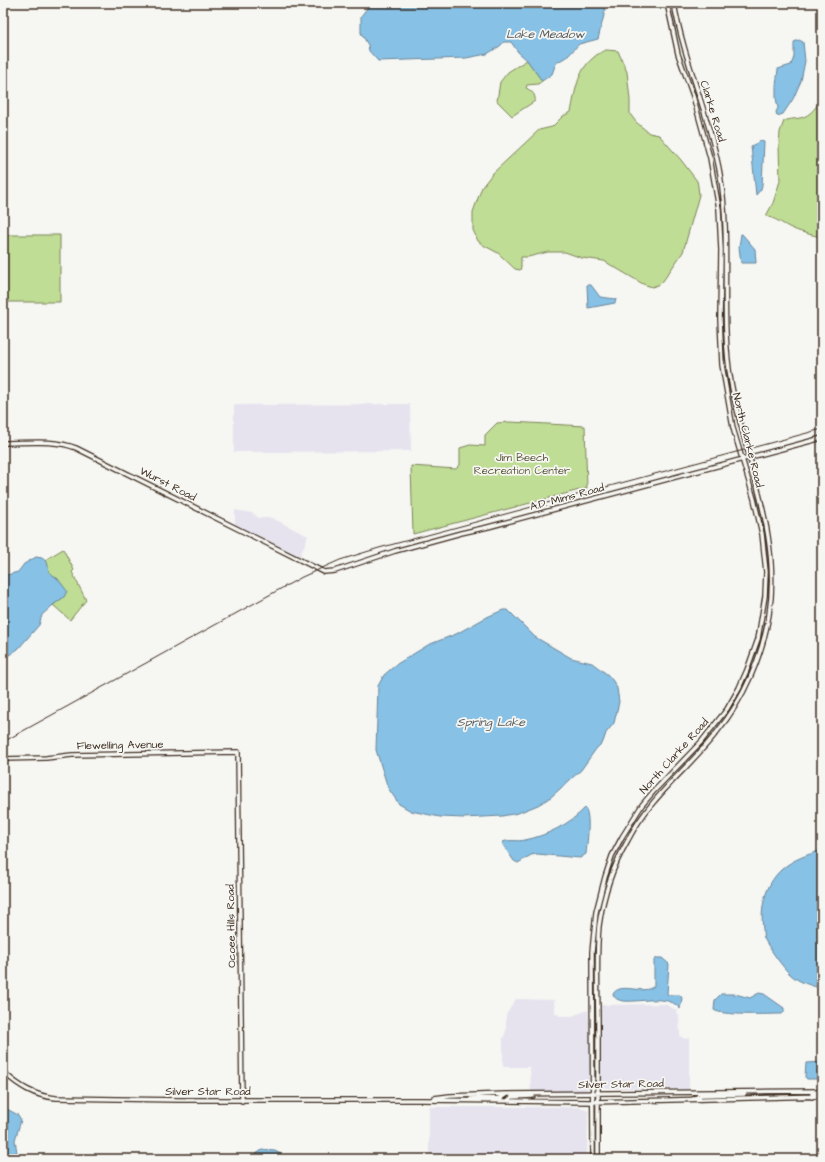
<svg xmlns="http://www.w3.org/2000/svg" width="825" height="1162" viewBox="0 0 825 1162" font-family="'Architects Daughter',sans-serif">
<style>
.built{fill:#e6e3ef}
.green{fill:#bfdd95;stroke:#7d845a}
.water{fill:#87c1e6;stroke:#698596}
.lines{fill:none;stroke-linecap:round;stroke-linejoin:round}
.secondary-casing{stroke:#3b2a1e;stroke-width:6}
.secondary{stroke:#f6f6f2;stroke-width:3.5}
.rail{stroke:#3b2a1e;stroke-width:1}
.labels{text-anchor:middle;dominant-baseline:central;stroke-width:3.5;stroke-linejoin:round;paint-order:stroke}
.street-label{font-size:11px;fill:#3b2a1e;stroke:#f6f6f2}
.park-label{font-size:11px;fill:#5c573c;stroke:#f6f6f2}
.water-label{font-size:12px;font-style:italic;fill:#52575a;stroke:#f6f6f2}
</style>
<rect width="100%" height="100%" fill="#f6f6f2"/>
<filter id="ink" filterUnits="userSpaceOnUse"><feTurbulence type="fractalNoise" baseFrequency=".025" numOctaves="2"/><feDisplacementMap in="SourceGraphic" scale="8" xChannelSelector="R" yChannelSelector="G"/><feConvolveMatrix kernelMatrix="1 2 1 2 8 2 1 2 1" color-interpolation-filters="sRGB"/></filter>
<g filter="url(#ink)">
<!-- built -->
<path class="built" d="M 410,404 L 411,451 L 234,452 L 234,405 Z
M 235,510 L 252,513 L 259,518 L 272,518 L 308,536 L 300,556 L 235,524 Z
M 516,999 L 554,1000 L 555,1013 L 560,1016 L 572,1016 L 588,1010 L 591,1050 L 589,1086 L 588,1089 L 584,1091 L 531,1092 L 530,1067 L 503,1067 L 503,1039 L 506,1031 L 506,1015 Z
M 665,1004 L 676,1010 L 679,1016 L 680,1035 L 681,1037 L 685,1039 L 689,1038 L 689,1089 L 605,1088 L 600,1081 L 600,1005 Z
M 429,1107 L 579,1107 L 584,1108 L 588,1111 L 587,1159 L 429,1159 Z"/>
<!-- green -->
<path class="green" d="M 606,50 L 618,51 L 627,72 L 630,100 L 630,114 L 636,122 L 649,133 L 659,135 L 681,160 L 697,181 L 698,186 L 699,195 L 683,252 L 663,281 L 660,284 L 652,287 L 643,284 L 604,261 L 582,258 L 565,252 L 548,252 L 528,257 L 521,257 L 521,267 L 520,270 L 515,269 L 498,253 L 483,245 L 478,241 L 473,230 L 473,212 L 482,187 L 492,174 L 539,130 L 552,127 L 563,116 L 571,112 C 575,93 577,71 593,58 C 597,54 602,52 606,50 Z
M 527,60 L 542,81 L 538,84 L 527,85 L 526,88 C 532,91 536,95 535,101 L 512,116 L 497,101 L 500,82 L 508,72 Z
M 822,97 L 822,237 C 811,235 799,232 789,227 C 780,222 776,219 766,216 L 773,203 L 780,181 L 779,146 L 780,132 L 784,121 C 789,119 794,119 800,118 C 811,116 817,106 822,97 Z
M 3,235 L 60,235 L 60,302 L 6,302 L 6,317 L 3,317 Z
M 510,422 L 585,426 L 587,488 L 413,534 L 411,466 L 456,469 L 460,465 L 460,448 L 470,445 L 485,446 L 485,435 L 497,423 Z
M 63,549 L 74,570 L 72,572 L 86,600 L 70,620 L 53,605 L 64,597 L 58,579 L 49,572 L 47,562 L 45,560 Z"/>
<!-- water -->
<path class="water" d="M 371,3 L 604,3 L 605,11 L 598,39 L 579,44 L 568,56 L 556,63 L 552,74 L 542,81 L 527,60 L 518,52 L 511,42 L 504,42 L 500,46 L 487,54 L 466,58 L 378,61 L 369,51 L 368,45 L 361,33 L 361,16 Z
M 799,40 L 803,42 L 805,61 L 801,81 L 793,99 L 783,114 L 777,116 L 776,112 L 778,108 L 776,98 L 776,86 L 778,69 L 791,65 L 794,57 L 794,42 Z
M 761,141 L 764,142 L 762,185 L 761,189 L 756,195 L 751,146 Z
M 741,234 L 742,234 L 755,249 L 756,263 L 741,263 L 739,247 Z
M 587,285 L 591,285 L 600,297 L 616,299 L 615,303 L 588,308 Z
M 36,557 L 42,558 L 47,562 L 49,572 L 58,579 L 67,591 L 64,597 L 53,605 L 42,615 L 39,625 L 18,649 L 3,659 L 3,576 L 18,572 L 24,564 Z
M 503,610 L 508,610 L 535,637 L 571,658 L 592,663 L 608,675 L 613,681 L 617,688 L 619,702 L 614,723 L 606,733 L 603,742 L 596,749 L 581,770 L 551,797 L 538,805 L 518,813 L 502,816 L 464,818 L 440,817 L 411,811 L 399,804 L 388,788 L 376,750 L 378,686 L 384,675 L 397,664 L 428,645 L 456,634 L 487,617 Z
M 585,808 C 591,815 587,844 586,854 L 580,858 L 537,854 L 531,855 L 518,863 L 514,861 L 503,845 L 503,842 C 510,839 518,842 525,840 C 546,836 570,824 585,808 Z
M 822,850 L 822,989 C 811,985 800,983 791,975 C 784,969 768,947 764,938 C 763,936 763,932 763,929 C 760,908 765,885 781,870 C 793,859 807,855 822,850 Z
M 657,958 L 662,958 L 669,964 L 667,994 L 669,995 L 680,995 L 682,998 L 680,1009 C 666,988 618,1012 613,994 C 621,981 643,996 654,986 L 654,960 Z
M 759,993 L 764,994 L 784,1008 L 784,1012 L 782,1014 C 770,1014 721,1016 714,1010 L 715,1000 L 721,994 L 735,994 L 750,998 Z
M 822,1062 L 822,1079 L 807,1079 L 805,1077 L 806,1063 Z
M 3,1107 L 18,1115 L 21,1120 L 15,1140 L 18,1159 L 3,1159 Z
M 262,1150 L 275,1151 L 290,1159 L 249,1159 Z"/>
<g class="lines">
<!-- secondary casing -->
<g class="secondary-casing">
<path id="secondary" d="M 3,443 C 27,443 54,439 76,448 L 324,572 L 335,571 L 395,551 L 461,533 L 488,527 L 822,438
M 3,759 L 46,758 L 72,755 L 238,752 L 242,1101
M 3,1072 C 19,1086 34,1096 56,1098 L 179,1100 L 421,1100 L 593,1102 L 822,1096
M 812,1097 L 812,1094 L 822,1094
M 434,1098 L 450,1096 L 506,1094 L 822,1091
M 471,1099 C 482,1097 497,1102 506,1095
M 693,1099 L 701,1095 L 744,1094 L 745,1092
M 507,1101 L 512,1097 L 533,1096
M 593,1159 L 592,952 L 596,912 L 605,877 L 612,856 L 622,837 L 642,805 L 653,792 L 701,742 L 727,709 L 739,688 L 747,670 L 758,639 L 765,596 L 766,572 L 762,534 L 754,499 L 733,428 L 722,365 L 720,319 L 721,250 L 719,209 L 710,158 L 693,96 L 678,54 L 667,3
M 598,1159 C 598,1114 598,1069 598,1024 C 598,993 596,958 599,926 C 603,896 613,866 628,840 C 650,797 688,769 717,732 C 744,699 762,657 769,615 C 782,535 745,459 731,382 C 719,313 732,243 720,174 C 710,116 684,62 674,3"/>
</g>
<!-- secondary -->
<use href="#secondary" class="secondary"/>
<!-- rail -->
<path class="rail" d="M 3,742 L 302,577 L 340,560 L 379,548 L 822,429"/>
</g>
</g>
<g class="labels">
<!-- street labels -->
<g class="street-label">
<text transform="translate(713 111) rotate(73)">Clarke Road</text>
<text transform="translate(748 440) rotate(76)">North Clarke Road</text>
<text transform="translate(168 484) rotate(27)">Wurst Road</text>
<text transform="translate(567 497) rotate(-15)">A.D. Mims Road</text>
<text transform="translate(120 745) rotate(-1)">Flewelling Avenue</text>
<text transform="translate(674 756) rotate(-48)">North Clarke Road</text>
<text transform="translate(231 926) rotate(-91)">Ocoee Hills Road</text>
<text transform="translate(621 1084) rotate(-1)">Silver Star Road</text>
<text x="208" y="1091">Silver Star Road</text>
</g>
<!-- park labels -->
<g class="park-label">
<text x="522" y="457">Jim Beech<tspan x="522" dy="13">Recreation Center</tspan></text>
</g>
<!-- water labels -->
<g class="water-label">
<text x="545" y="34">Lake Meadow</text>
<text x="491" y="722">Spring Lake</text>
</g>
</g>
<!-- margin -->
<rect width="825" height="1162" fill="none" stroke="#f6f6f2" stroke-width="16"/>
<rect x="8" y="8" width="809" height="1146" fill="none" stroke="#3b2a1e" stroke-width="1.5" filter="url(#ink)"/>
</svg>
